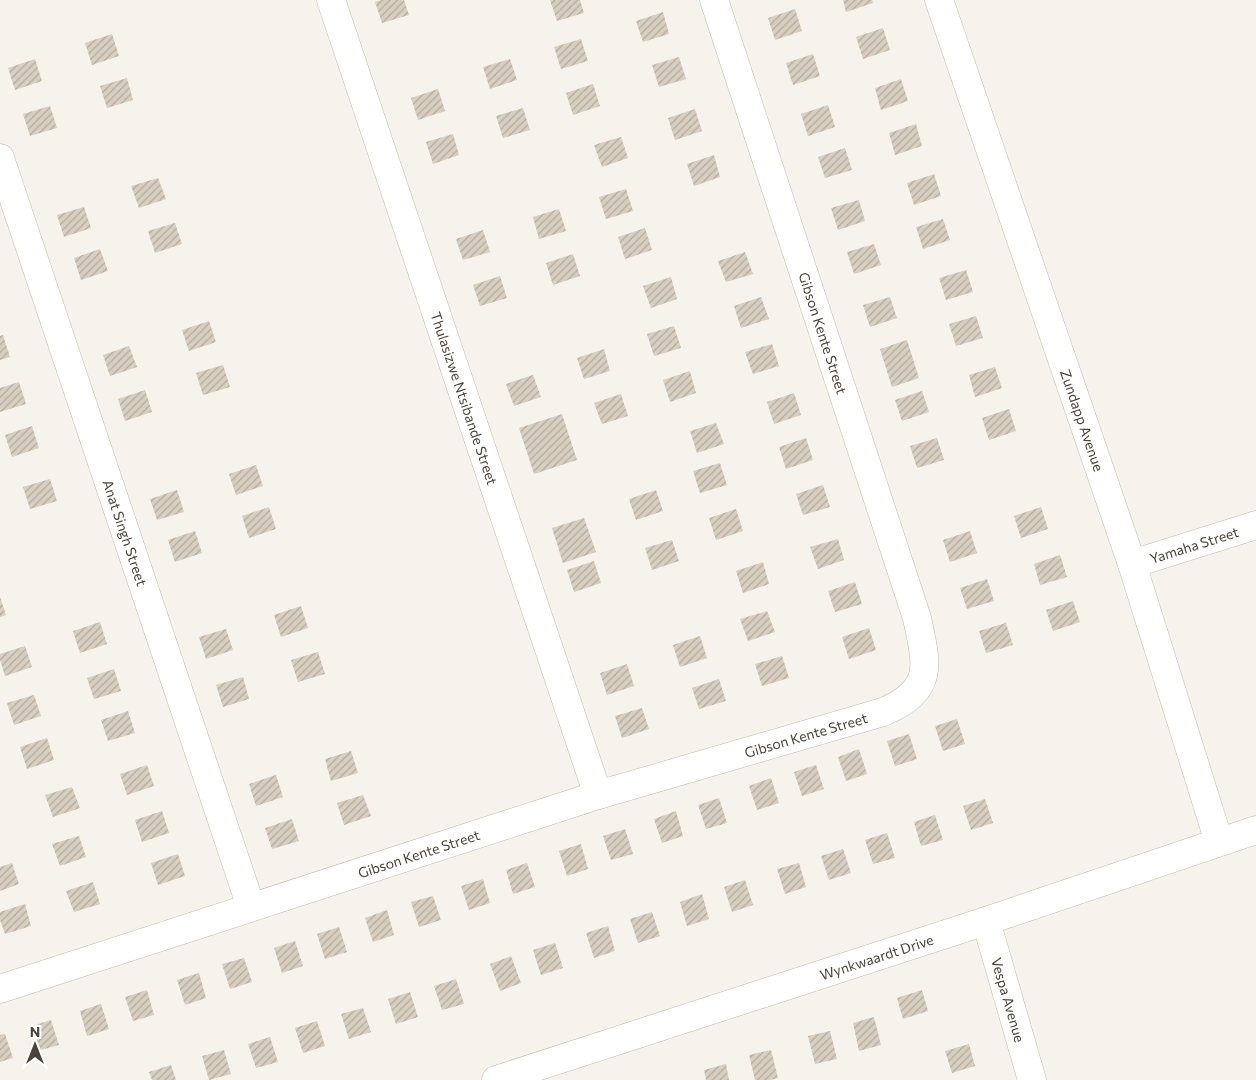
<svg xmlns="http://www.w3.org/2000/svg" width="1256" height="1080" viewBox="0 0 1256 1080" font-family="Commissioner,sans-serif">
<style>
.building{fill:url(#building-hatch)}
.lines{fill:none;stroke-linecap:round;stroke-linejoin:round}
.minor-casing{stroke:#c2bbae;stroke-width:29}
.minor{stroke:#fff;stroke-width:28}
.labels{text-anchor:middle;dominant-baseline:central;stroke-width:5;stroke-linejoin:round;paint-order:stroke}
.street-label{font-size:14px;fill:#4b4439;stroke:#fff}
</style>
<defs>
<pattern id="building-hatch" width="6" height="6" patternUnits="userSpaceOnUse" patternTransform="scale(1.25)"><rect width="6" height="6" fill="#d8cfc1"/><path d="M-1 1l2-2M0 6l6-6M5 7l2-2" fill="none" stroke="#b1aa9e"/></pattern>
</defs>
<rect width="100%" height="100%" fill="#f6f3ec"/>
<!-- building -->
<path class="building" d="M 381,0 L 404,0 L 409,15 L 382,23 L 375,2 Z
M 550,0 L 580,0 L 584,13 L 557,21 Z
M 843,0 L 872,0 L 873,3 L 846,12 Z
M 795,9 L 802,31 L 775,40 L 768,18 Z
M 663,12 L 669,34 L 643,42 L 636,21 Z
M 883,28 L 890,50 L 863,59 L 856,37 Z
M 112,34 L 119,56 L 92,65 L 85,43 Z
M 581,39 L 588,61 L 561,69 L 554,47 Z
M 813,54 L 820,76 L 793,85 L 786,63 Z
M 679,57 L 686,79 L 659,87 L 652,65 Z
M 35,59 L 42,81 L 15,90 L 8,68 Z
M 510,59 L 517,80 L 490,89 L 483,67 Z
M 127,78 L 133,100 L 107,108 L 100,86 Z
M 901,79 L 908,101 L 881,110 L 875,88 Z
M 593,84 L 600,106 L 573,115 L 566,93 Z
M 438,89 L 445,111 L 418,120 L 411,98 Z
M 828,105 L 835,127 L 808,136 L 801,114 Z
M 50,106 L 57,128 L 30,136 L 23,114 Z
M 523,108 L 530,130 L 503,138 L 496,116 Z
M 695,109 L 702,131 L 675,140 L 668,118 Z
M 916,124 L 922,146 L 895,155 L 889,133 Z
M 453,134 L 459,155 L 433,164 L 426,142 Z
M 621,137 L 628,158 L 602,167 L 594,145 Z
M 845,148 L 852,170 L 825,178 L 818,157 Z
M 714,155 L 720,177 L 694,186 L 687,164 Z
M 934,174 L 941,196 L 914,205 L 907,183 Z
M 158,178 L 166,199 L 139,208 L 131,186 Z
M 626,189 L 633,211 L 606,219 L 599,197 Z
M 859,200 L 865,221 L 838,230 L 831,208 Z
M 84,207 L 91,228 L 64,237 L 57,215 Z
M 559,209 L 566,231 L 539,239 L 533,217 Z
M 943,219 L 950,240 L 923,249 L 916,227 Z
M 175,223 L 182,244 L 155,253 L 148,231 Z
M 645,228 L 652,250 L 625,259 L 618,237 Z
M 483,230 L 490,252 L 463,260 L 456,239 Z
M 874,244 L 881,265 L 854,274 L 847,252 Z
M 100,249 L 108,271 L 81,280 L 74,258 Z
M 745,252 L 753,274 L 726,282 L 718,261 Z
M 573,254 L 580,276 L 553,285 L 546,263 Z
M 966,270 L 973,292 L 946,300 L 939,278 Z
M 500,276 L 507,298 L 480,306 L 473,285 Z
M 671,277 L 677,299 L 651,308 L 643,286 Z
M 761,297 L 769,319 L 741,328 L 734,306 Z
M 890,297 L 897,318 L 870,327 L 863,305 Z
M 976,316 L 983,338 L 956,346 L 949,324 Z
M 209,321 L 216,342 L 189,351 L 182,330 Z
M 674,326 L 681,348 L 654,356 L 647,334 Z
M 3,335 L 10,357 L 0,360 L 0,336 Z
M 907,340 L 919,378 L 892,387 L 880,349 Z
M 772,344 L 779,366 L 753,374 L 745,352 Z
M 129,346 L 137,367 L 110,376 L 103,355 Z
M 604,349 L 610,371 L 584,379 L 577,358 Z
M 223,365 L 230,387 L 203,395 L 196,373 Z
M 995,367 L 1002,388 L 975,397 L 969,375 Z
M 690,371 L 696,393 L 670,402 L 663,380 Z
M 533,375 L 541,397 L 514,406 L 506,384 Z
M 19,382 L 26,404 L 0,412 L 0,388 Z
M 145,390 L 152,412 L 125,421 L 118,399 Z
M 922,391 L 929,412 L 902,421 L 895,400 Z
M 794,393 L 801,415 L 774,424 L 767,402 Z
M 621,394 L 628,416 L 602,424 L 594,403 Z
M 1009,409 L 1016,431 L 989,440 L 982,418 Z
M 562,414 L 577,460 L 534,474 L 519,428 Z
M 716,423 L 724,444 L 697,453 L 690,431 Z
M 32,426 L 39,448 L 12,457 L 5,435 Z
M 806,438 L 813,460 L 786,469 L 779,447 Z
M 937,438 L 944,460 L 917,468 L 910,446 Z
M 720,463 L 727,485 L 700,493 L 693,471 Z
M 256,465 L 263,486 L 236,495 L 229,474 Z
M 50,479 L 57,501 L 30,509 L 23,487 Z
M 823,485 L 830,507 L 803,515 L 796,494 Z
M 177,490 L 184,512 L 157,520 L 150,499 Z
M 656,490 L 663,511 L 636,520 L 629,499 Z
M 269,507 L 276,529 L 249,538 L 242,516 Z
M 1041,507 L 1048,529 L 1021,538 L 1014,516 Z
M 736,509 L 743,531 L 716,540 L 709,518 Z
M 584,518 L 596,552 L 563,563 L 552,528 Z
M 195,531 L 202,553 L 175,562 L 168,540 Z
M 970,531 L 977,553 L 950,562 L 943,540 Z
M 838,539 L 844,560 L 818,569 L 810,547 Z
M 672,540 L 679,561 L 652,570 L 645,548 Z
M 1060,555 L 1067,577 L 1040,585 L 1034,564 Z
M 594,561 L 601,583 L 574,592 L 567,570 Z
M 763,562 L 769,584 L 743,593 L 736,571 Z
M 987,579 L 994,601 L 967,609 L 960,588 Z
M 855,582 L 862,604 L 835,612 L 828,591 Z
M 0,597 L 6,615 L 0,617 Z
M 1073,601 L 1080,622 L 1053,631 L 1046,610 Z
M 301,606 L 308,628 L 281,637 L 274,615 Z
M 767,611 L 775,632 L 748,641 L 740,619 Z
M 100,622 L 107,644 L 80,653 L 73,631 Z
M 1006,623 L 1013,645 L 986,653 L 979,631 Z
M 869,628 L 876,650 L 849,659 L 842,637 Z
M 226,629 L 233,650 L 206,659 L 199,637 Z
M 700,636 L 707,658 L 680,667 L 673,645 Z
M 25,646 L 32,667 L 5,676 L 0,660 L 0,654 Z
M 318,652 L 325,674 L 298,682 L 291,660 Z
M 782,656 L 789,678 L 762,686 L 755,664 Z
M 627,664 L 634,686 L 607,695 L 600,673 Z
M 114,669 L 121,691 L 94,699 L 87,678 Z
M 243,677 L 249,699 L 223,707 L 216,685 Z
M 719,679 L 726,701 L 699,709 L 692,688 Z
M 34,695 L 41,716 L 14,725 L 7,703 Z
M 642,708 L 649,729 L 622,738 L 615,716 Z
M 128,711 L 135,733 L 108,741 L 101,720 Z
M 957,719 L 965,744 L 943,751 L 935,726 Z
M 909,734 L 917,759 L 895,766 L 887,741 Z
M 47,738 L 54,760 L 27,769 L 20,747 Z
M 859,749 L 867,774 L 846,781 L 838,757 Z
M 351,751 L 358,773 L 331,781 L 325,759 Z
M 147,765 L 154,786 L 127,795 L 120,774 Z
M 816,765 L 824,789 L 802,796 L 794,772 Z
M 276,775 L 283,797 L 256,806 L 249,784 Z
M 771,778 L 779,803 L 757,810 L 749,786 Z
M 72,787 L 80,808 L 53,817 L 45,795 Z
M 363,795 L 371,816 L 344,825 L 337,803 Z
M 719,798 L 727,823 L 706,829 L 698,805 Z
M 985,799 L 993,823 L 971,830 L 963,806 Z
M 162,811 L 169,833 L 142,842 L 135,820 Z
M 676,811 L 683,836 L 662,843 L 654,819 Z
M 935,815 L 943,840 L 921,846 L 914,822 Z
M 292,819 L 299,841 L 272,849 L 265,828 Z
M 625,829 L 633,854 L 611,860 L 603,836 Z
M 887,833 L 895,858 L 873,864 L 865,840 Z
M 79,836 L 86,857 L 60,866 L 52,844 Z
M 581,844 L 588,869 L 567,876 L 559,851 Z
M 843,849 L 851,873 L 829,880 L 821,856 Z
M 178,854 L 185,876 L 158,885 L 151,863 Z
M 12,863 L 19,884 L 0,891 L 0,867 Z
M 527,863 L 535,887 L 513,894 L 506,870 Z
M 799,863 L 806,887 L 785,894 L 777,869 Z
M 483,879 L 490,903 L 469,910 L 461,886 Z
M 745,880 L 753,905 L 732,912 L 724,887 Z
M 93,882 L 100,904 L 74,912 L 66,891 Z
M 702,894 L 709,919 L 687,926 L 680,902 Z
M 433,896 L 441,920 L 419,927 L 411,902 Z
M 25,904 L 31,926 L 5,934 L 0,920 L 0,912 Z
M 387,910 L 394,935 L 373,942 L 365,918 Z
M 652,912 L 660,936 L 638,943 L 630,919 Z
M 608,926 L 615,951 L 594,958 L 586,933 Z
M 339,927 L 347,952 L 325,959 L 317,934 Z
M 295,941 L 303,966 L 282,973 L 274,948 Z
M 555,943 L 563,968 L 541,975 L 533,950 Z
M 511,956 L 521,983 L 500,991 L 490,964 Z
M 244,958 L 252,982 L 230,989 L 222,964 Z
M 199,973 L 206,998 L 185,1005 L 177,980 Z
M 456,979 L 464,1004 L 442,1010 L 434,986 Z
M 147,990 L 154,1015 L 133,1021 L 125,997 Z
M 922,990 L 928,1011 L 903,1019 L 897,998 Z
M 410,992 L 418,1017 L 396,1024 L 388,999 Z
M 101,1004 L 109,1029 L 87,1036 L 80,1011 Z
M 363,1008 L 371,1032 L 349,1039 L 341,1014 Z
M 874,1017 L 881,1045 L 859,1051 L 853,1023 Z
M 51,1020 L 59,1045 L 37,1051 L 29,1027 Z
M 317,1021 L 325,1046 L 303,1053 L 295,1028 Z
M 830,1031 L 837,1059 L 815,1064 L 808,1036 Z
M 5,1034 L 13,1058 L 0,1062 L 0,1035 Z
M 270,1037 L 278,1062 L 256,1068 L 248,1044 Z
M 969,1044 L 975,1066 L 952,1073 L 945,1051 Z
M 224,1050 L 231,1074 L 209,1080 L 202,1056 Z
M 771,1050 L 778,1078 L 770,1080 L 755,1080 L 749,1055 Z
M 726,1064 L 729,1080 L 706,1080 L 704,1070 Z
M 171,1065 L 176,1080 L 152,1080 L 149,1072 Z"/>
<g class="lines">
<!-- minor casing -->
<g class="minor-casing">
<g id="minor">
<path id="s1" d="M 331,0 L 598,795"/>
<path id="s2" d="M 939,0 L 1132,564 L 1219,842"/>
<path id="s3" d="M 0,158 L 251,907"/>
<path id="s4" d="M 1132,564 L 1256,525"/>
<path id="s5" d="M 986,921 L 1032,1080"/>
<path id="s6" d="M 0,989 L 598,795 L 883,712 C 935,690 927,665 917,618 L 714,0"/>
<path id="s7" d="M 496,1080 L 986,921 L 1256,830"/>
</g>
</g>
<!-- minor -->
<use href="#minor" class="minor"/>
</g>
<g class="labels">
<!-- street labels -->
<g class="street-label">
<text transform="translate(823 333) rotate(72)">Gibson Kente Street</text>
<text stroke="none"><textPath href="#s1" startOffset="420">Thulasizwe Ntsibande Street</textPath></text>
<text stroke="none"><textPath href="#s2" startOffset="444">Zundapp Avenue</textPath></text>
<text stroke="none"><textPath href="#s3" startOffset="395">Anat Singh Street</textPath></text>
<text stroke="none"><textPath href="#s4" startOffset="65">Yamaha Street</textPath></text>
<text stroke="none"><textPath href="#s6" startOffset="845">Gibson Kente Street</textPath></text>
<text stroke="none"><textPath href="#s6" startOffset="440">Gibson Kente Street</textPath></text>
<text stroke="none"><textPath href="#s7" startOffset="400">Wynkwaardt Drive</textPath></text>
<text stroke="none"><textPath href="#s5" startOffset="82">Vespa Avenue</textPath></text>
</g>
</g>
<!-- north arrow -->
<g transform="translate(35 1045)" stroke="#ffffff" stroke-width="4" paint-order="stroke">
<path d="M0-4L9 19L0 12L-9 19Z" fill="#4b4439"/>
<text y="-8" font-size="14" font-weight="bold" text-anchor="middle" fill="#4b4439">N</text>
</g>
</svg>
